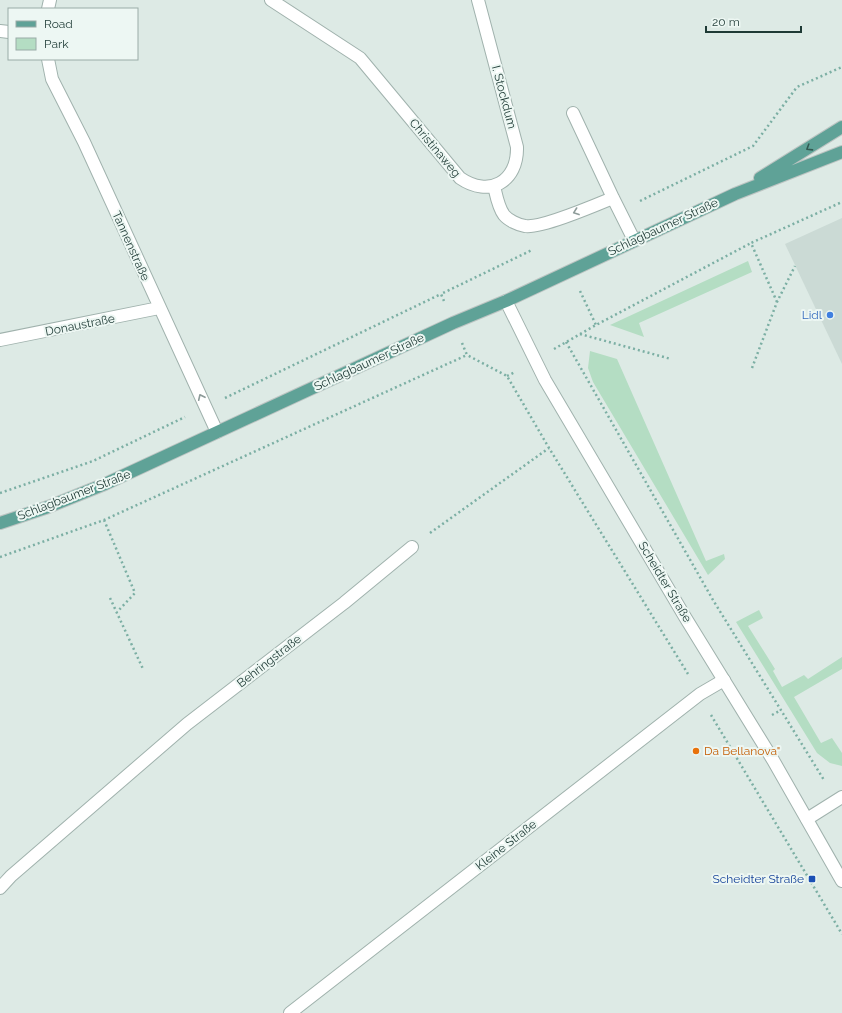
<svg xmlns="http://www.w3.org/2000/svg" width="842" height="1013" viewBox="0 0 842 1013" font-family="Raleway,sans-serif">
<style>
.built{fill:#cbdad5}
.green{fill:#b4ddc3}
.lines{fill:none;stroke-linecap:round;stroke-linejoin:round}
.minor-casing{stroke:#a0b2ad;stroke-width:14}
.tertiary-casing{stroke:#a0b2ad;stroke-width:14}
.primary-casing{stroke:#bcc4c2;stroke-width:14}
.path{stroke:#7cafa4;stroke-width:2.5;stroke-dasharray:2 3;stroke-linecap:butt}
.minor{stroke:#fff;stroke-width:12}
.tertiary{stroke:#fff;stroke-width:12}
.primary{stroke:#5fa297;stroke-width:12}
.oneway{stroke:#325952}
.oneway2{stroke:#8e9c9a}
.shop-dot{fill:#3f7fe0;stroke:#edf7f3;stroke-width:1.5}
.food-dot{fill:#e8710a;stroke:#edf7f3;stroke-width:1.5}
.transit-dot{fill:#1a4fb4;stroke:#edf7f3;stroke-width:1.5}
.labels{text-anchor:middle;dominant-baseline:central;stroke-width:4;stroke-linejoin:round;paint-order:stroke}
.street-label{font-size:12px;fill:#1e3a35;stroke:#edf7f3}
.shop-label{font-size:12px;fill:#366cbe;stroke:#edf7f3;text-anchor:end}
.food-label{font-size:12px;fill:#c56008;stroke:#edf7f3;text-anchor:start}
.transit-label{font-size:12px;fill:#164399;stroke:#edf7f3;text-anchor:end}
</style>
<rect width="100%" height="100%" fill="#ddeae5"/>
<!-- built -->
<path class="built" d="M 842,218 L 842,364 L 785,244 Z"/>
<!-- green -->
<path class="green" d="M 748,261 L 752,272 L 639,323 L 644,337 L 610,325 Z
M 590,351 L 617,359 L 706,561 L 724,554 L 725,559 L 708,575 L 593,382 L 588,368 Z
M 759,610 L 763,618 L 748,626 L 775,669 L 773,671 L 782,687 L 804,675 L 808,679 L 842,657 L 842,669 L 794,697 L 821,743 L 832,738 L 842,753 L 842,766 L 830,763 L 817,753 L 736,622 Z"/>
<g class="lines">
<!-- minor casing -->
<g class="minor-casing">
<path id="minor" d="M 271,0 L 360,58 L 460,178 C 489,198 518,182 517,147 L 478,0
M 48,9 L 50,0
M 0,31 L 9,32
M 48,59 L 52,79 L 84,142 L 217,432
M 573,113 L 613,198 L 634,240
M 494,186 C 496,194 498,207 504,215 C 508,220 518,225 525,226 C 540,229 596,205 613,198
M 0,340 L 159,308
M 807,819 L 842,797
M 0,888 L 11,876 L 187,724 L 344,603 L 412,547
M 290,1013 L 700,694 L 724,680"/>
</g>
<!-- tertiary casing -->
<g class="tertiary-casing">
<path id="tertiary" d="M 506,301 L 545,380 L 685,617 L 773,760 L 842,881"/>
</g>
<!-- primary casing -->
<g class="primary-casing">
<path id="primary" d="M 760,178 L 842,127
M 0,523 L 48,507 L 105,484 L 453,323 L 506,301 L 735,194 L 842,152"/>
</g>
<!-- path -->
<path class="path" d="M 640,201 L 753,146 L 797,87 L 842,67
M 580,291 L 596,325
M 444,301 L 441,294 L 532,250
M 777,302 L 751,243 L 842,202
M 580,334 L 671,359
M 566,342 L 713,600 L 824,780
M 462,343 L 467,355 L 507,376 L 549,448 L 688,674
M 554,349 L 596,325 L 751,243
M 752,368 L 777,302 L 795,266
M 507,376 L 515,372
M 225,398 L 441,294
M 0,493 L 93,461 L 185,417
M 104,520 L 135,593 L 117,612
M 430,533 L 549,448
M 0,557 L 104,520 L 467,355
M 110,598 L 143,669
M 711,715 L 842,934
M 772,715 L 781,710"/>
<!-- minor -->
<use href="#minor" class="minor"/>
<!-- tertiary -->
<use href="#tertiary" class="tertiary"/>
<!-- primary -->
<use href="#primary" class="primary"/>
</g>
<!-- one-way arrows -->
<defs><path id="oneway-chevron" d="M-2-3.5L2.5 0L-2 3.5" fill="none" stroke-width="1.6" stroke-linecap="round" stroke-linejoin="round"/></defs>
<use class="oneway" href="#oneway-chevron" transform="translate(809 148) rotate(148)"/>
<g class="oneway2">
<use href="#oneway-chevron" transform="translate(576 212) rotate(160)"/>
<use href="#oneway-chevron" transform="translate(201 397) rotate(-115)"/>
</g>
<!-- markers -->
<circle class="shop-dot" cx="830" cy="315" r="4"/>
<circle class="food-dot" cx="696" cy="751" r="4"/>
<rect class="transit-dot" x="808" y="875" width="8" height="8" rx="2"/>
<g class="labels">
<!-- street labels -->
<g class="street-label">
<text transform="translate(504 97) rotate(75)">I. Stockdum</text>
<text transform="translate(435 148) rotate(50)">Christinaweg</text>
<text transform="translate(663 227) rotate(-25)">Schlagbaumer Straße</text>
<text transform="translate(131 246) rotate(66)">Tannenstraße</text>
<text transform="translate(80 325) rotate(-11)">Donaustraße</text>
<text transform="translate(369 362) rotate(-25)">Schlagbaumer Straße</text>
<text transform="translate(74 495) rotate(-21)">Schlagbaumer Straße</text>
<text transform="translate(665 582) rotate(59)">Scheidter Straße</text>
<text transform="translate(269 661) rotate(-38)">Behringstraße</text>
<text transform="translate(506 845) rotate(-38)">Kleine Straße</text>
</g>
<!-- shop labels -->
<g class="shop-label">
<text x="822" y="315">Lidl</text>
</g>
<!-- food labels -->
<g class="food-label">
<text x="704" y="751">Da Bellanova"</text>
</g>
<!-- transit labels -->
<g class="transit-label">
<text x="804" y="879">Scheidter Straße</text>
</g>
</g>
<!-- legend -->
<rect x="8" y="8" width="130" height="52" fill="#edf7f3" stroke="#9aaba7"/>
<rect x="16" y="21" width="20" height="6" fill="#5fa297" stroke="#9aaba7"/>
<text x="44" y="28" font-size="12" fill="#1e3a35">Road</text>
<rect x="16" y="38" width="20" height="12" fill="#b4ddc3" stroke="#9aaba7"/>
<text x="44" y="48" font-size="12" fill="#1e3a35">Park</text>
<!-- scale -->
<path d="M706 26v6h95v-6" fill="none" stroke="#1e3a35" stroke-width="2"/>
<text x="712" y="26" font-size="12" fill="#1e3a35" stroke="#edf7f3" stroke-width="3" paint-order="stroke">20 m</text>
</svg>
